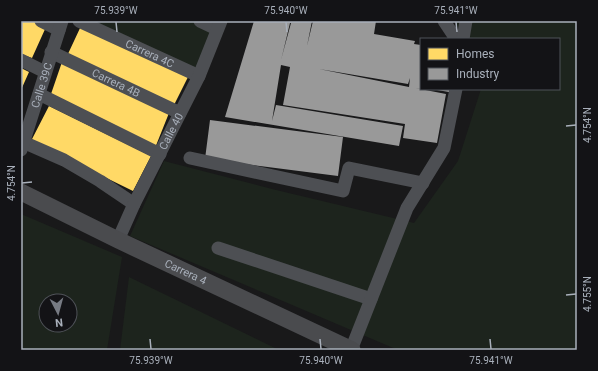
<svg xmlns="http://www.w3.org/2000/svg" width="598" height="371" viewBox="0 0 598 371" font-family="Roboto,sans-serif">
<style>
.green{fill:#1d241d;fill-rule:evenodd}
.homes{fill:#ffd966}
.industry{fill:#999;fill-rule:evenodd}
.lines{fill:none;stroke-linecap:round;stroke-linejoin:round}
.minor{stroke:#4d4f53;stroke-width:13}
.major{stroke:#4a4b4e;stroke-width:17}
.ticks{fill:none;stroke:#a9b0bb;stroke-width:1.5}
.labels{text-anchor:middle;dominant-baseline:central;stroke-width:4;stroke-linejoin:round;paint-order:stroke}
.street-label{font-size:11px;fill:#a9b0bb;stroke:#131316}
.neatline{fill:none;stroke:#a9b0bb;stroke-width:1.5}
.ticks-label{font-size:10px;text-anchor:middle;fill:#a9b0bb}
</style>
<rect width="100%" height="100%" fill="#19191a"/>
<!-- green -->
<path class="green" d="M 82,21 L 197,21 L 213,29 L 195,70 Z
M 455,21 L 577,21 L 577,350 L 398,350 L 130,236 L 164,161 L 272,189 L 414,223 L 458,161 L 481,89 L 559,89 L 559,39 L 464,39 Z
M 21,214 L 122,257 L 107,350 L 21,350 ZM 46,301 L 70,301 L 70,325 L 46,325 Z
M 129,277 L 279,350 L 120,350 Z"/>
<!-- homes -->
<path class="homes" d="M 21,21 L 32,21 L 46,27 L 32,58 L 21,54 Z
M 81,26 L 188,77 L 173,107 L 67,56 Z
M 62,62 L 169,113 L 155,148 L 51,94 Z
M 21,68 L 29,72 L 21,90 Z
M 49,106 L 151,156 L 133,191 L 31,141 Z"/>
<!-- industry -->
<path class="industry" d="M 254,21 L 312,21 L 307,46 L 313,21 L 376,21 L 374,34 L 415,41 L 414,44 L 421,45 L 421,89 L 415,88 L 446,94 L 437,143 L 403,138 L 405,124 L 283,105 L 290,67 L 281,65 L 272,121 L 276,105 L 403,126 L 399,146 L 225,117 ZM 290,23 L 291,23 L 281,60 L 284,48 ZM 319,69 L 408,84 L 410,78 L 409,87 Z
M 431,89 L 449,89 L 449,92 Z
M 210,120 L 343,137 L 338,176 L 205,159 Z"/>
<g class="lines">
<!-- minor -->
<g class="minor">
<path d="M 41,21 L 59,30"/>
<path id="s1" d="M 79,21 L 199,76"/>
<path d="M 200,21 L 217,29"/>
<path d="M 444,21 L 456,39"/>
<path d="M 463,39 L 466,21"/>
<path id="s2" d="M 51,52 L 180,113"/>
<path d="M 21,60 L 45,72"/>
<path d="M 39,94 L 160,154"/>
<path d="M 23,142 L 64,160 L 100,181 L 134,204"/>
<path id="s3" d="M 21,150 L 62,21"/>
<path d="M 190,158 L 343,191 L 349,168 L 423,183"/>
<path id="s4" d="M 118,240 L 134,204 L 199,76 L 221,21"/>
<path d="M 218,248 L 371,299"/>
<path d="M 351,350 L 407,208 L 444,148 L 456,89"/>
</g>
<!-- major -->
<path class="major" id="s5" d="M 21,192 L 118,240 L 352,350"/>
</g>
<!-- ticks -->
<path class="ticks" d="M 116,22 L 117,32M 286,22 L 287,32M 456,22 L 457,32M 566,126 L 576,125M 22,183 L 32,182M 566,295 L 576,294M 150,339 L 151,349M 320,339 L 321,349M 490,339 L 491,349"/>
<g class="labels">
<!-- street labels -->
<g class="street-label">
<text stroke="none"><textPath href="#s1" startOffset="78">Carrera 4C</textPath></text>
<text stroke="none"><textPath href="#s2" startOffset="72">Carrera 4B</textPath></text>
<text stroke="none"><textPath href="#s3" startOffset="68">Calle 39C</textPath></text>
<text stroke="none"><textPath href="#s4" startOffset="121">Calle 40</textPath></text>
<text stroke="none"><textPath href="#s5" startOffset="183">Carrera 4</textPath></text>
</g>
</g>
<!-- border -->
<rect width="598" height="371" fill="none" stroke="#131316" stroke-width="44"/>
<!-- legend -->
<rect x="420" y="38" width="140" height="52" fill="#131316" stroke="#4f5258"/>
<rect x="428" y="48" width="20" height="12" fill="#ffd966" stroke="#4f5258"/>
<text x="456" y="58" font-size="12" fill="#a9b0bb">Homes</text>
<rect x="428" y="68" width="20" height="12" fill="#999999" stroke="#4f5258"/>
<text x="456" y="78" font-size="12" fill="#a9b0bb">Industry</text>
<!-- north arrow -->
<g transform="translate(58 313) rotate(174)"><circle r="19" fill="#131316" stroke="#4f5258"/>
<path d="M0-3L7 15L0 10L-7 15Z" fill="#777b83"/>
<text y="-6" font-size="11" font-weight="bold" text-anchor="middle" fill="#a9b0bb">N</text>
</g>
<rect x="22" y="22" width="554" height="327" class="neatline"/>
<g class="ticks-label">
<text x="116" y="14">75.939°W</text>
<text x="286" y="14">75.940°W</text>
<text x="456" y="14">75.941°W</text>
<text transform="translate(587 125) rotate(-90)" y="4">4.754°N</text>
<text transform="translate(11 183) rotate(-90)" y="4">4.754°N</text>
<text transform="translate(587 294) rotate(-90)" y="4">4.755°N</text>
<text x="151" y="364">75.939°W</text>
<text x="321" y="364">75.940°W</text>
<text x="491" y="364">75.941°W</text>
</g>
</svg>
